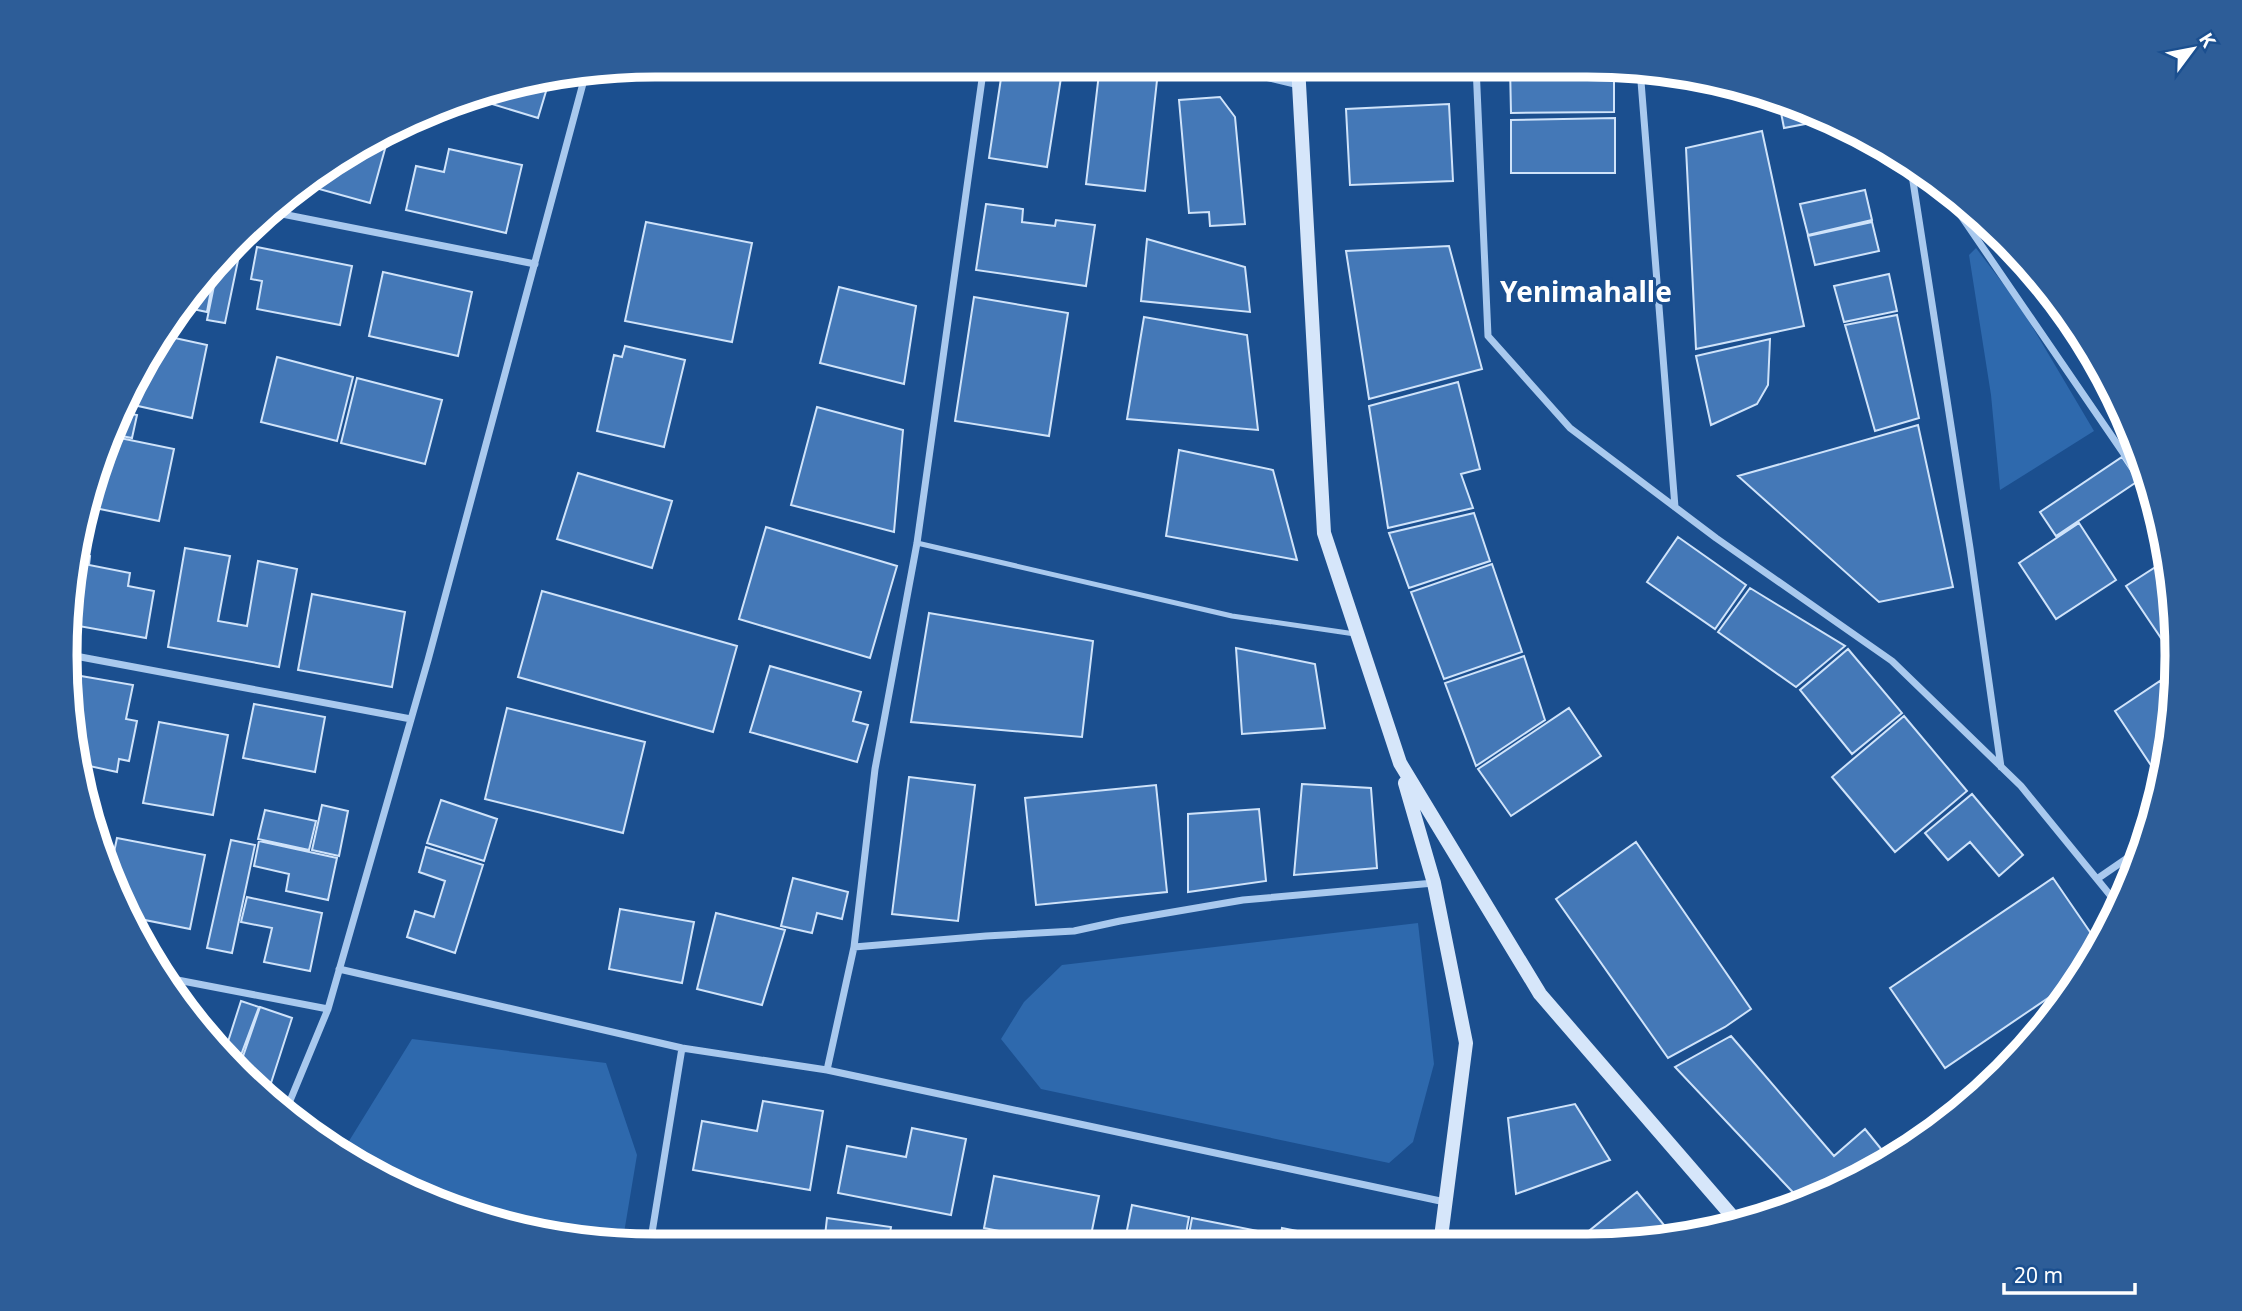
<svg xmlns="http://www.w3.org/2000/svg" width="2242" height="1311" viewBox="0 0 2242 1311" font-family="'Noto Sans',sans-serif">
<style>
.green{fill:#2e69ad}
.building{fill:#4478b7;stroke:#cfe3fa;stroke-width:2}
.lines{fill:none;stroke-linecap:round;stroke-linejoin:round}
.lane{stroke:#a9c9ee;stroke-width:5}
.street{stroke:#a9c9ee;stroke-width:7}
.secondary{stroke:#d6e6fa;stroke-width:14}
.labels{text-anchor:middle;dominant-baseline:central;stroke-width:6;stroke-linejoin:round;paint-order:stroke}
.district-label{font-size:28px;font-weight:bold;fill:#fff;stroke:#1b4f8f}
.rim{fill:none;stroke:#fff;stroke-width:9}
</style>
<rect width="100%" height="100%" fill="#1b4f8f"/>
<!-- green -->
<path class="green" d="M 1976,248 L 2020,306 L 2094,431 L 2000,490 L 1991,395 L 1969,255 Z
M 1418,923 L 1434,1064 L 1413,1142 L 1389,1163 L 1041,1089 L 1001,1039 L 1024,1002 L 1062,965 Z
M 412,1039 L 606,1063 L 637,1155 L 622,1245 L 466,1215 L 341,1154 Z"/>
<!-- building -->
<path class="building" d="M 745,65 L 785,65 L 781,76 Z
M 1003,65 L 1063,65 L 1047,167 L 989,158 Z
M 1100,65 L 1128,65 L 1127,68 L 1158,71 L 1145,191 L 1086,184 Z
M 1510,66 L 1614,66 L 1614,112 L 1511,113 Z
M 535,85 L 547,88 L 538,118 L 466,96 Z
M 1220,97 L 1235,117 L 1245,224 L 1210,226 L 1209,212 L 1189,213 L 1179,100 Z
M 1778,97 L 1826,120 L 1784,128 Z
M 1449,104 L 1453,181 L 1350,185 L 1346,109 Z
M 1615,118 L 1615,173 L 1511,173 L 1511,120 Z
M 1762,131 L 1804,326 L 1696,349 L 1686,148 Z
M 388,138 L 370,203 L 301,184 Z
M 449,149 L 522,165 L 506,233 L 406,210 L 416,166 L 444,172 Z
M 1865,190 L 1872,220 L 1808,235 L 1800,204 Z
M 986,204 L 1023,209 L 1022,222 L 1055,226 L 1056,220 L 1095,225 L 1086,286 L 976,270 Z
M 646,222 L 752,243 L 732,342 L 625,321 Z
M 1872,222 L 1879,251 L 1815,265 L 1808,236 Z
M 1147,239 L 1245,267 L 1250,312 L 1141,301 Z
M 241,246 L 225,323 L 207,320 L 217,271 Z
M 1449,246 L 1482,369 L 1369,399 L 1346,251 Z
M 257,247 L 352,266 L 340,325 L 257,309 L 262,281 L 251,279 Z
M 383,272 L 472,292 L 458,356 L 369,336 Z
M 214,274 L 207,312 L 183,307 Z
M 1889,274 L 1897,311 L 1844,322 L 1834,286 Z
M 839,287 L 916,306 L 904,384 L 820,363 Z
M 974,297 L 1068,313 L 1049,436 L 955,421 Z
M 1897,315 L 1919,418 L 1875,431 L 1845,325 Z
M 1144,317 L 1247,335 L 1258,430 L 1127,419 Z
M 161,335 L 207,345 L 192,418 L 129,404 Z
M 1770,339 L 1768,385 L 1757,404 L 1711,425 L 1696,356 Z
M 625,346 L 685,360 L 664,447 L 597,431 L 614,355 L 622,357 Z
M 277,357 L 353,377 L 337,441 L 261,422 Z
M 357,378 L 442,400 L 425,464 L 341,443 Z
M 1458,382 L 1480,469 L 1461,474 L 1473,508 L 1388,528 L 1369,406 Z
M 817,407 L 903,430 L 894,532 L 791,505 Z
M 126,413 L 137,415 L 132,438 L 116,435 Z
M 1918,425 L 1953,587 L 1879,602 L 1738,476 Z
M 115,437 L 174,449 L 159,521 L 85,506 Z
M 1179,450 L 1273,470 L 1297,560 L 1166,536 Z
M 2122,457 L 2138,481 L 2056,536 L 2040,512 Z
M 578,473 L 672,501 L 652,568 L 557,539 Z
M 1474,513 L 1490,561 L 1409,588 L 1389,533 Z
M 2079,523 L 2116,580 L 2056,619 L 2019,563 Z
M 766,527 L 897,566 L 870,658 L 739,619 Z
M 1678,537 L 1746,585 L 1715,629 L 1647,582 Z
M 185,548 L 230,556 L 218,621 L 247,626 L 258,561 L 297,569 L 279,667 L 168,647 Z
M 80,554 L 90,556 L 89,565 L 130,573 L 128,586 L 154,591 L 146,638 L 73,625 Z
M 2168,559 L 2177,655 L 2177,662 L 2126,586 Z
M 1492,564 L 1522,652 L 1444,679 L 1411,592 Z
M 1750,588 L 1845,646 L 1796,687 L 1718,632 Z
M 542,591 L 737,646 L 713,732 L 518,677 Z
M 312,594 L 405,612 L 392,687 L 298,670 Z
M 929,613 L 1093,641 L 1082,737 L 911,722 Z
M 1236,648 L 1315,664 L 1325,728 L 1242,734 Z
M 1848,649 L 1902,713 L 1852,754 L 1800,690 Z
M 1524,656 L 1545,720 L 1476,766 L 1445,683 Z
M 770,666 L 861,692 L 853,721 L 868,725 L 857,762 L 750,732 Z
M 2176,670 L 2173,695 L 2162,679 Z
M 81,676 L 133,685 L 126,719 L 137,721 L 129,761 L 119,759 L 117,772 L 80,764 L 72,724 Z
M 2160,681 L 2173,701 L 2166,770 L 2162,782 L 2115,711 Z
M 254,704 L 325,717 L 315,772 L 243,758 Z
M 507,708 L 645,742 L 623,833 L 485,799 Z
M 1569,708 L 1601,756 L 1511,816 L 1478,769 Z
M 1904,716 L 1967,791 L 1895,852 L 1832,777 Z
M 159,722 L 228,735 L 213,815 L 143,803 Z
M 909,777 L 975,785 L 958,921 L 892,914 Z
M 1302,784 L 1371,788 L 1377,868 L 1294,875 Z
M 1156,785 L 1167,892 L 1036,905 L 1025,798 Z
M 1972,794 L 2023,855 L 1999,876 L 1970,842 L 1948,860 L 1925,833 Z
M 441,800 L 497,819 L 484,861 L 427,843 Z
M 322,805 L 348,811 L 339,856 L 312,850 Z
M 1259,809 L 1266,881 L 1188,892 L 1188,814 Z
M 265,810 L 316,821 L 309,850 L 258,839 Z
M 117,838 L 205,855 L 190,929 L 135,918 L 110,871 Z
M 231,840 L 255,845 L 232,953 L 207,948 Z
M 259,841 L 337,858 L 328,900 L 286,891 L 289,874 L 254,866 Z
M 1636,842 L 1751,1009 L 1725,1027 L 1668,1058 L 1556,899 Z
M 426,847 L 483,865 L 455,953 L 407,937 L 415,911 L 434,917 L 445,881 L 419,872 Z
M 793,878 L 848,892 L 842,919 L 817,913 L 812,933 L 781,926 Z
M 2053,878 L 2099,945 L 2082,975 L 1945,1068 L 1890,988 Z
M 247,897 L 322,913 L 310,971 L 264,962 L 272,928 L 241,922 Z
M 620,909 L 694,922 L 682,983 L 609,969 Z
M 716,913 L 785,930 L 762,1005 L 697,989 Z
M 241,1001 L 259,1007 L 238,1063 L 225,1051 Z
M 260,1007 L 292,1018 L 271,1083 L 253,1077 L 240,1065 Z
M 1731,1036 L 1834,1156 L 1865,1129 L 1886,1155 L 1861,1177 L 1803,1203 L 1675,1067 Z
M 763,1101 L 823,1111 L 810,1190 L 693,1170 L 702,1121 L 757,1131 Z
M 1575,1104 L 1610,1160 L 1516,1194 L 1508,1118 Z
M 912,1128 L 966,1139 L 951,1215 L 838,1193 L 847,1146 L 906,1157 Z
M 994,1176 L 1099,1196 L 1089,1245 L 1069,1245 L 984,1228 Z
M 1637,1192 L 1673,1236 L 1626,1245 L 1592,1245 L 1584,1235 Z
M 1132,1205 L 1189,1217 L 1184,1245 L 1124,1245 Z
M 827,1218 L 891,1227 L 888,1245 L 824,1245 Z
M 1192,1218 L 1258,1231 L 1255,1245 L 1187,1245 Z
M 1282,1228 L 1368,1245 L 1279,1245 Z"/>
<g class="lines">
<!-- lane -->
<path class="lane" d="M 917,543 L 1232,616 L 1355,634"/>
<!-- street -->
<path class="street" d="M 1215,65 L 1299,85
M 1476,66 L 1488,336 L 1570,428 L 1716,538 L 1892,661 L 2021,786 L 2119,906
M 1640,69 L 1675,507
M 1910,162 L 1970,548 L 2001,767
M 1940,185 L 2152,495
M 272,212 L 535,264
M 70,655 L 411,719
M 2097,879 L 2142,848
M 854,947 L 986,936 L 1074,931 L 1120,921 L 1243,900 L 1434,883
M 339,969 L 682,1048 L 827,1070 L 1445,1202
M 167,978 L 328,1009
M 827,1070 L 854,947 L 875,769 L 917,543 L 984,65
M 287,1108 L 328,1009 L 428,660 L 585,76
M 650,1245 L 682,1048"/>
<!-- secondary -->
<path class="secondary" d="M 1298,66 L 1324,533 L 1400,763 L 1540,994 L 1738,1223
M 1405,783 L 1434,883 L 1466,1043 L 1440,1245"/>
</g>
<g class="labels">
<!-- district labels -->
<g class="district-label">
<text x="1586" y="291">Yenimahalle</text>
</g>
</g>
<!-- crop -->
<path d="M0 0H2242V1311H0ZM655 77H1587A578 578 0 0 1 2165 655V656A578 578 0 0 1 1587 1234H655A578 578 0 0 1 77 656V655A578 578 0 0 1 655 77Z" fill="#2d5d98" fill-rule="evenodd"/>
<path class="rim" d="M655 77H1587A578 578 0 0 1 2165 655V656A578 578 0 0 1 1587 1234H655A578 578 0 0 1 77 656V655A578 578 0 0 1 655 77Z"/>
<!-- north arrow -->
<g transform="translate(2193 49) rotate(58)" stroke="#1b4f8f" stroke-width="5" paint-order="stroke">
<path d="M0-5L12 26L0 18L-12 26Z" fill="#ffffff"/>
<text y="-10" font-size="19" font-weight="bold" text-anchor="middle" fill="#ffffff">K</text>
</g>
<!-- scale -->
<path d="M2004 1283v10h131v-10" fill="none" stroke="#ffffff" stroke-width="3.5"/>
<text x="2014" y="1283" font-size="21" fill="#ffffff" stroke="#1b4f8f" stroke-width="5" paint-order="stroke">20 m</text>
</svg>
